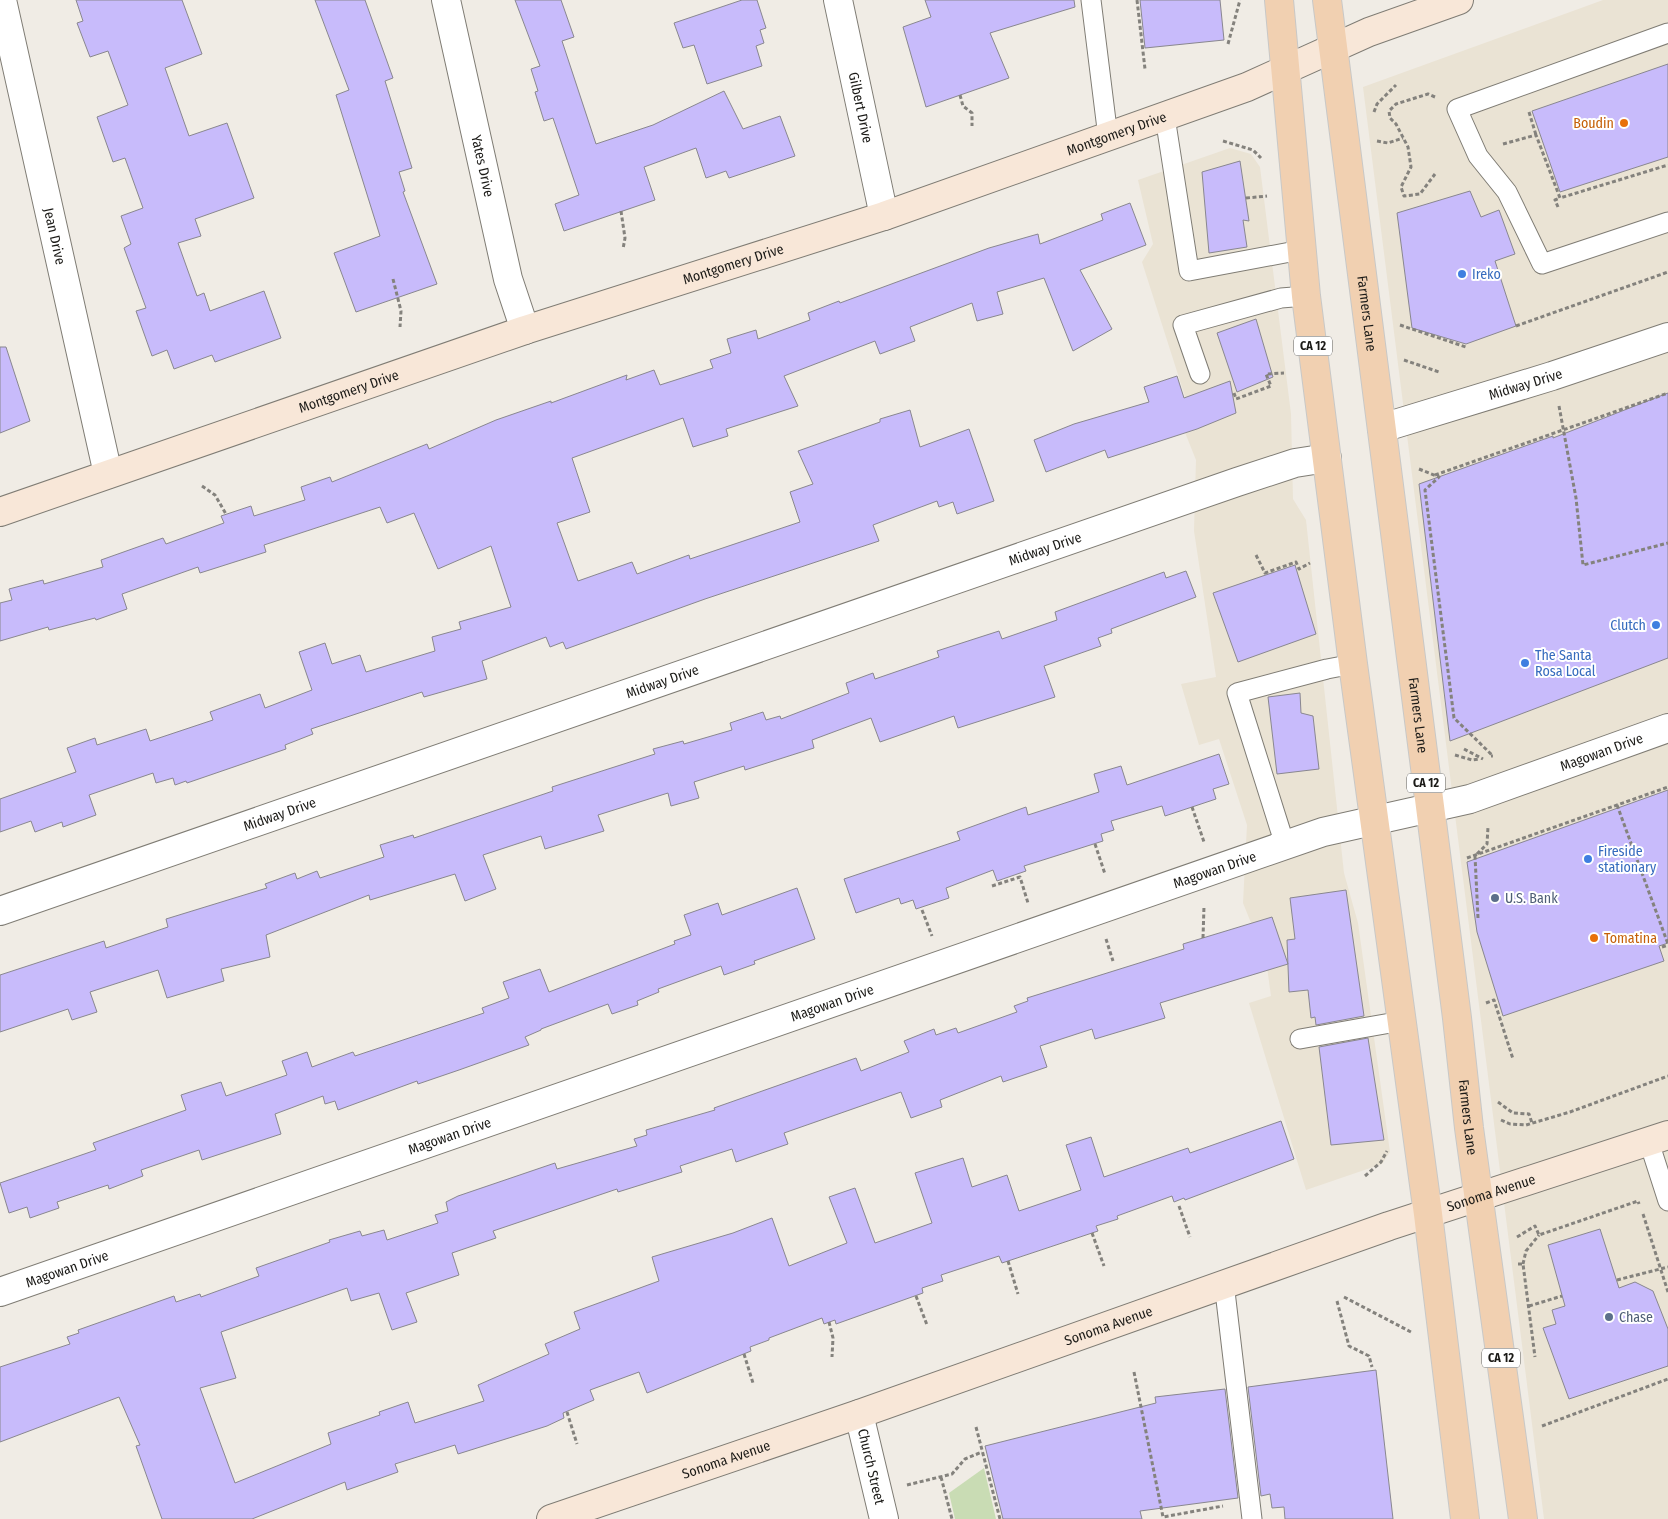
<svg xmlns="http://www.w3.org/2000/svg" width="1668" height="1519" viewBox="0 0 1668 1519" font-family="'Fira Sans Condensed',sans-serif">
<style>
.built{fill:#eae3d4}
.green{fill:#c9dcb4}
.building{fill:#c8bbfb;stroke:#89878f}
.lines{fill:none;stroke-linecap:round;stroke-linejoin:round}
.lane-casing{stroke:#7f7c74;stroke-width:21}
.street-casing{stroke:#7f7c74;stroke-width:30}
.secondary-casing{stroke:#7f7c74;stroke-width:30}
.primary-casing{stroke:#c8c8c7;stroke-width:30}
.path{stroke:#84827d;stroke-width:3;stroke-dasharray:4 2.5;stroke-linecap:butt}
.lane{stroke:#fff;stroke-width:19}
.street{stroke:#fff;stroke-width:28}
.secondary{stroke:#f8e7d8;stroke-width:28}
.primary{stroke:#f1d0b1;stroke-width:28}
.food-dot{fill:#e8710a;stroke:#fff;stroke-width:2}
.shop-dot{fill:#3f7fe0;stroke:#fff;stroke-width:2}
.service-dot{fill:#5c6f8a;stroke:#fff;stroke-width:2}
.labels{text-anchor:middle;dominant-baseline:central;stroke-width:4;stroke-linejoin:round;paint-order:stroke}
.shield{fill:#fff;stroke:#5f5f5d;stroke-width:1}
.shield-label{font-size:12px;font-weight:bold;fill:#1b1a17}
.street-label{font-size:14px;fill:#1b1a17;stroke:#fff}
.food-label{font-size:14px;fill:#c56008;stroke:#fff;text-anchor:end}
.shop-label{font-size:14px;fill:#366cbe;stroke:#fff;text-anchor:start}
.service-label{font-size:14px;fill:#4e5e75;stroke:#fff;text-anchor:start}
</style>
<rect width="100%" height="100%" fill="#f0ece5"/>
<!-- built -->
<path class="built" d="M 1603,0 L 1668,0 L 1668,1519 L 1544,1519 L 1363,87 Z
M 1230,148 L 1251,154 L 1260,167 L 1291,414 L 1293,499 L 1306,520 L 1344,873 L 1358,923 L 1390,1152 L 1382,1164 L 1306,1190 L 1249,1003 L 1271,996 L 1266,960 L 1243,903 L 1247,825 L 1219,739 L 1199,745 L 1181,684 L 1216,677 L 1194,531 L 1196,460 L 1178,415 L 1189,409 L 1142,262 L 1153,244 L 1138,180 Z"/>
<!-- green -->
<path class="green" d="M 984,1468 L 996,1519 L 955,1519 L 949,1493 Z"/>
<!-- building -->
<path class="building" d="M 76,0 L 182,0 L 202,54 L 165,68 L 189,136 L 227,123 L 254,198 L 195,219 L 201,236 L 178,243 L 197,296 L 204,293 L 210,311 L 264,291 L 281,338 L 215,362 L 212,355 L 174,369 L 167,350 L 152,356 L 136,311 L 146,308 L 124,248 L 131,244 L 121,216 L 143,208 L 125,158 L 113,162 L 97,117 L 128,105 L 108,51 L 90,57 L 77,23 L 83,21 Z
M 315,0 L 365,0 L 393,78 L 385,81 L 412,168 L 399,172 L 405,191 L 403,192 L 437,284 L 356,312 L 334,253 L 380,236 L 336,95 L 349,90 Z
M 515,0 L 561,0 L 574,37 L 562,41 L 596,144 L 653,125 L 724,91 L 743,129 L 780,116 L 795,156 L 729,178 L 726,171 L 706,178 L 696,148 L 644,167 L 655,200 L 564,231 L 555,204 L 579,195 L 553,118 L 544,121 L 535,92 L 538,91 L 531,69 L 540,66 Z
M 742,0 L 757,0 L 766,28 L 760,30 L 764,43 L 756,46 L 762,66 L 707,84 L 694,45 L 683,48 L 674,23 Z
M 925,0 L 1074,0 L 1075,7 L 990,33 L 1009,78 L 926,107 L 903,27 L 931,17 Z
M 1140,0 L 1220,0 L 1224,40 L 1145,48 Z
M 1668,64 L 1668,157 L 1560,192 L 1532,111 Z
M 1240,161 L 1249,221 L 1243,220 L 1247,247 L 1209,253 L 1202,172 Z
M 1470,191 L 1481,217 L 1499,210 L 1515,254 L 1495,261 L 1516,326 L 1466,344 L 1412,328 L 1397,213 Z
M 1130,203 L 1146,245 L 1080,270 L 1112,329 L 1073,351 L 1044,278 L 997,292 L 1003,314 L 977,321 L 972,303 L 910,327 L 915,341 L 880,354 L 875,341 L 784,376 L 798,406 L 726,429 L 728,436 L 693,447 L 683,418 L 572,458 L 590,512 L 557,523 L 578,581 L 632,562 L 637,574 L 689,555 L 690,559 L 800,522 L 790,492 L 813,484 L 798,451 L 880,422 L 880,419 L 910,410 L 920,447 L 969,429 L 994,501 L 957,514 L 953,502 L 939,507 L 937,501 L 873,525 L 879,541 L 705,599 L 566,649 L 563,642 L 550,647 L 546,637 L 482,661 L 487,679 L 424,697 L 422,692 L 311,729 L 313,734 L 285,745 L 286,749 L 187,783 L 186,781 L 175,785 L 173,778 L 156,783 L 153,773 L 89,795 L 96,815 L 63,827 L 62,822 L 35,832 L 31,821 L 0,832 L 0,799 L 76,772 L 67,748 L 95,738 L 97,745 L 146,729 L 150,741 L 213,720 L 210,712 L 260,694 L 265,708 L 312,690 L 299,652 L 325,643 L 332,664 L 360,655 L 366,672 L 435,651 L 432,637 L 461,629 L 459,622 L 511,607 L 491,546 L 438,569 L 414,513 L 387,523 L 380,507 L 264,545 L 266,552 L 200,573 L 198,567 L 122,594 L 127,609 L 96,620 L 95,618 L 49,630 L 48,627 L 0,641 L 0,603 L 12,600 L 9,589 L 43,580 L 44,584 L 103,567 L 101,560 L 163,538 L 166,544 L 224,523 L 221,516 L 251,506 L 254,516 L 305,500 L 301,487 L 330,477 L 332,482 L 427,444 L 429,449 L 496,420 L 551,401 L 551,403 L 627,375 L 626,380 L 654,370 L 660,385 L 713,368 L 710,360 L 731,353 L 727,339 L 756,330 L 758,339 L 810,320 L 808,313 L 839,301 L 840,303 L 989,248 L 1038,234 L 1040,244 L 1103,220 L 1101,214 Z
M 1256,319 L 1273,377 L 1237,392 L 1217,333 Z
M 0,347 L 6,347 L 30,421 L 0,433 Z
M 1177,376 L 1184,398 L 1230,381 L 1236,413 L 1197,429 L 1108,458 L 1105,450 L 1046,472 L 1034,440 L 1074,424 L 1149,402 L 1144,387 Z
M 1668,393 L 1668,658 L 1450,741 L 1419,484 L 1553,436 L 1553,438 Z
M 1295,565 L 1316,634 L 1238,662 L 1213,593 Z
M 1186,571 L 1196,597 L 1111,629 L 1112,633 L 1098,638 L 1101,646 L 1044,666 L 1055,697 L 958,728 L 954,716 L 880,742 L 871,718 L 812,740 L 814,748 L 745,770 L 744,766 L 694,782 L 699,798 L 671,806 L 668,793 L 598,815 L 604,831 L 545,849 L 541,836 L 483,855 L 496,889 L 465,901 L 455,874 L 370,900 L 369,895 L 266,935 L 270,957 L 221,969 L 224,981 L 167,998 L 158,970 L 90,992 L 97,1012 L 72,1020 L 68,1009 L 0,1032 L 0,975 L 104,941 L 106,948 L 168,927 L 166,919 L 267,888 L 265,884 L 295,873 L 297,879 L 317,871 L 320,878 L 384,857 L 380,845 L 413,835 L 414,838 L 553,791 L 552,787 L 655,754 L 653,749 L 683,741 L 684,744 L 732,730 L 730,723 L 763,712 L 766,720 L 780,716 L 781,719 L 849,693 L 846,683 L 873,673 L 875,679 L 939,657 L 937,651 L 999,631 L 1002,639 L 1057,620 L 1055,612 L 1164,572 L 1166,578 Z
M 1300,693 L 1301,713 L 1313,716 L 1319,769 L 1277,774 L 1268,697 Z
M 1219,754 L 1229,784 L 1213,789 L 1216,799 L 1165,816 L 1162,806 L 1111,821 L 1114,830 L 1101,834 L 1103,841 L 1024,866 L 1026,871 L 997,881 L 993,870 L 946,888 L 949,898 L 916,909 L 913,900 L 901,904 L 899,898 L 856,913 L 844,879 L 960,840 L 957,832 L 1026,807 L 1028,815 L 1099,792 L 1094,774 L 1121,766 L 1127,785 Z
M 1668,790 L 1668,943 L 1659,946 L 1664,961 L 1503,1016 L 1477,932 L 1467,862 Z
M 797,888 L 815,939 L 754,961 L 755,964 L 724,975 L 721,966 L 658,989 L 659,992 L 637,1001 L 638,1005 L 612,1014 L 608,1004 L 541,1029 L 541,1030 L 525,1037 L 529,1045 L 459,1070 L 418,1084 L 417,1081 L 338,1110 L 335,1101 L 325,1104 L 323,1096 L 275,1114 L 281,1134 L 202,1160 L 199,1150 L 141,1170 L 143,1176 L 109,1189 L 108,1185 L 57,1202 L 59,1208 L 30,1218 L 27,1207 L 9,1213 L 0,1183 L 96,1150 L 93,1143 L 186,1110 L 181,1095 L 221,1082 L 226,1096 L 287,1075 L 282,1061 L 307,1052 L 312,1067 L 353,1052 L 355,1056 L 484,1013 L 482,1008 L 509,998 L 503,982 L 540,969 L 549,992 L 675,944 L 674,941 L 691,935 L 684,915 L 718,903 L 722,915 Z
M 1346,890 L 1364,1016 L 1316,1025 L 1315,1017 L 1311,1018 L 1308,990 L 1289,992 L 1287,940 L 1295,939 L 1290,898 Z
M 1272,917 L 1288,964 L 1160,1003 L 1165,1018 L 1095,1039 L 1092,1029 L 1040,1046 L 1047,1067 L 1003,1082 L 1001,1076 L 940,1100 L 942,1107 L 911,1118 L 901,1092 L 784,1133 L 788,1144 L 736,1162 L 732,1149 L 680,1166 L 682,1172 L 618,1192 L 617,1189 L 493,1231 L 496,1238 L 452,1253 L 459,1275 L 406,1293 L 417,1322 L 392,1330 L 379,1293 L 351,1301 L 347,1288 L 221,1332 L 236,1378 L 200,1388 L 235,1483 L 331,1444 L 328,1433 L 380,1415 L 379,1412 L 408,1402 L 415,1423 L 484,1401 L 478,1385 L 549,1354 L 545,1344 L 580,1329 L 574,1312 L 659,1281 L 652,1257 L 733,1233 L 772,1218 L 789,1266 L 847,1243 L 829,1197 L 855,1188 L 875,1243 L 932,1223 L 915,1173 L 963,1158 L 972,1187 L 1007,1175 L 1019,1211 L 1081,1190 L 1066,1145 L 1091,1137 L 1104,1177 L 1188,1148 L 1190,1153 L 1281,1121 L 1294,1159 L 1185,1200 L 1184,1198 L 1174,1202 L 1172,1196 L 1117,1216 L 1118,1219 L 1096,1226 L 1098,1231 L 1002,1263 L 999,1256 L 941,1275 L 943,1281 L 922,1288 L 923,1293 L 836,1324 L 835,1320 L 824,1324 L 822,1318 L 769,1338 L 769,1340 L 750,1347 L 751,1351 L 647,1393 L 639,1372 L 590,1390 L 594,1400 L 563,1413 L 564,1418 L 547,1426 L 458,1454 L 455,1445 L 395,1464 L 398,1472 L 347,1490 L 345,1482 L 252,1519 L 162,1519 L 136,1446 L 140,1445 L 119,1397 L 0,1442 L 0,1367 L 70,1344 L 67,1337 L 79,1333 L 78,1330 L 174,1296 L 176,1302 L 200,1294 L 201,1297 L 259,1276 L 256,1268 L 330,1242 L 329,1240 L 360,1231 L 362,1236 L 384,1230 L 387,1240 L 438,1223 L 435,1215 L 448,1211 L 446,1202 L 458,1196 L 555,1163 L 557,1169 L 637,1146 L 634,1139 L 647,1135 L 646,1130 L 715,1110 L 714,1108 L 856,1058 L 861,1071 L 909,1052 L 904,1041 L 934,1029 L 936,1035 L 956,1028 L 958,1033 L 1017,1012 L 1014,1006 L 1028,1001 L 1027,998 L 1184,949 L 1183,944 Z
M 1368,1038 L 1384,1140 L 1331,1145 L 1319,1047 Z
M 1600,1229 L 1619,1288 L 1635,1282 L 1653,1291 L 1668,1329 L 1668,1366 L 1569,1399 L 1543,1328 L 1556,1324 L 1552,1310 L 1565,1306 L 1548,1245 Z
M 1376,1370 L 1393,1519 L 1285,1519 L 1284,1507 L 1272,1508 L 1270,1494 L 1261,1496 L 1248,1387 Z
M 1225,1389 L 1238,1498 L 1140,1511 L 1142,1519 L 1003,1519 L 985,1446 L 1156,1403 L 1155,1397 Z"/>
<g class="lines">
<!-- lane casing -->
<g class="lane-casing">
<path id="lane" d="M 1091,0 L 1108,137
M 1668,33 L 1457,109 L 1478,156 L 1507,192 L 1542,264 L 1668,222
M 1165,117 L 1189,271 L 1301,250
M 1200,374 L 1183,325 L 1281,298 L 1306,296
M 1285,845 L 1237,693 L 1327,669 L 1353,664
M 1300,1039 L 1402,1021
M 1649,1142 L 1668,1201
M 1224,1283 L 1252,1519"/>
</g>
<!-- street casing -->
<g class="street-casing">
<g id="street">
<path id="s1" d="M 2,0 L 108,474"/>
<path id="s2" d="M 446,0 L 508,279 L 525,330"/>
<path id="s3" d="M 838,0 L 884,216"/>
<path id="s4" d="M 1382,428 L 1552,376 L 1668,337"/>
<path id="s5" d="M 0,911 L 1237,482 L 1295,463 L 1327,458"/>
<path id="s6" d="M 0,1292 L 1323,832 L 1470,799 L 1668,728"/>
<path id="s7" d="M 859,1414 L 884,1519"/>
</g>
</g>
<!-- secondary casing -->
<g class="secondary-casing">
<g id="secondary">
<path id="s8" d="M 0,512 L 525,330 L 884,216 L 1247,87 L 1369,32 L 1459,0"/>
<path id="s9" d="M 551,1519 L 859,1414 L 1389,1226 L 1668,1135"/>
</g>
</g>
<!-- primary casing -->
<g class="primary-casing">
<g id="primary">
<path d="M 1279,0 L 1306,296 L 1353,664 L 1428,1214 L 1465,1519"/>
<path id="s10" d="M 1327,0 L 1457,1018 L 1469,1128 L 1523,1519"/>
</g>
</g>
<!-- path -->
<path class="path" d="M 1137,0 L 1145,69
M 1228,44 L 1240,0
M 960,95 L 963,106 L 972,113 L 972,126
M 1435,97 L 1428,94 L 1396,104 L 1389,111 L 1390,118 L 1396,124 L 1408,147 L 1411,167 L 1401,187 L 1404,196 L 1420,194 L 1435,174
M 1374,112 L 1377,104 L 1396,85
M 1529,112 L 1536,135
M 1223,141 L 1253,150 L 1261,158
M 1377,141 L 1388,143 L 1403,138
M 1503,144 L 1536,135 L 1560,198 L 1668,165
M 1246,198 L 1267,196
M 1558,207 L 1555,200 L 1560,198
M 621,211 L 625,238 L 623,249
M 393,279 L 401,311 L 400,327
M 1400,325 L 1466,347
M 1516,326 L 1668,272
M 1404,360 L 1439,372
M 1234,393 L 1236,399 L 1271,386 L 1266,374 L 1284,373
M 1559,406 L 1576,498 L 1583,565 L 1668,543
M 1419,469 L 1439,477 L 1425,490 L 1454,718 L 1493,756 L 1491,756
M 1435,475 L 1668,393
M 202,486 L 215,495 L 226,514
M 1256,555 L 1265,573 L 1296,562 L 1299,569 L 1310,563
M 1464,749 L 1483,759
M 1455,755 L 1472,760 L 1480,759
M 1617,805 L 1668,944
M 1192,807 L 1204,842
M 1095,844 L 1105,874
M 1467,858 L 1668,787
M 992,886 L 1020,877 L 1028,903
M 922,910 L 932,936
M 1478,918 L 1475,856 L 1487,844 L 1488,827
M 1203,938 L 1204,906
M 1106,939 L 1113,961
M 1662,947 L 1668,945
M 1486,1003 L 1494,1000 L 1513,1059
M 1498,1102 L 1513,1113 L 1529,1114 L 1532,1123
M 1501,1120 L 1510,1124 L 1526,1125 L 1570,1112 L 1668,1076
M 1365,1176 L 1381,1162 L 1387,1151
M 1179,1206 L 1190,1237
M 1643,1214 L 1668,1292
M 1092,1233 L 1104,1266
M 1517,1237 L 1535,1226 L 1539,1235 L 1638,1201 L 1639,1204
M 1008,1261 L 1018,1294
M 1518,1264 L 1523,1264 L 1535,1357
M 1523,1264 L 1526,1251 L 1539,1235
M 1617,1280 L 1668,1267
M 916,1296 L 927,1325
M 1344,1297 L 1411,1332
M 1337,1301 L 1349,1346 L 1369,1356 L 1372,1367
M 1529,1306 L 1562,1296
M 829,1322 L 833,1338 L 832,1357
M 744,1354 L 753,1383
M 1134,1372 L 1163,1517 L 1223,1506
M 567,1412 L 577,1444
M 1542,1426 L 1668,1379
M 976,1427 L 1000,1519
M 941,1477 L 952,1519
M 907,1485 L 952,1474 L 965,1459 L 982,1452"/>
<!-- lane -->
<use href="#lane" class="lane"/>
<!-- street -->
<use href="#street" class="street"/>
<!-- secondary -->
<use href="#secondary" class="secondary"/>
<!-- primary -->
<use href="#primary" class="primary"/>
</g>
<!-- markers -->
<g class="food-dot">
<circle cx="1624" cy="123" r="5"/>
<circle cx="1594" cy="938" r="5"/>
</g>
<g class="shop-dot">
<circle cx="1462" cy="274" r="5"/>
<circle cx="1656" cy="625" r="5"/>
<circle cx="1525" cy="663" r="5"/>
<circle cx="1588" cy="859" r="5"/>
</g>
<g class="service-dot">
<circle cx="1495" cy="898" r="5"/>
<circle cx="1609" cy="1317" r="5"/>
</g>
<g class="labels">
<!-- shield labels -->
<g class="shield">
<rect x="1294" y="336.5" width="38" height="19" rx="4"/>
<rect x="1407" y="773.5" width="38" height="19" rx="4"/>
<rect x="1482" y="1348.5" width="38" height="19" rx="4"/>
</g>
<g class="shield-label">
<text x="1313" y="346">CA 12</text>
<text x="1426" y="783">CA 12</text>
<text x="1501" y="1358">CA 12</text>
</g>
<!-- street labels -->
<g class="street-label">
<text stroke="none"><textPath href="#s3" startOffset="110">Gilbert Drive</textPath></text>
<text stroke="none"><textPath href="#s8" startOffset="1179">Montgomery Drive</textPath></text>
<text stroke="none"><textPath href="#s2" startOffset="170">Yates Drive</textPath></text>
<text stroke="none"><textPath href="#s1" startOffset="242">Jean Drive</textPath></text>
<text stroke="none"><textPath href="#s8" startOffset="774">Montgomery Drive</textPath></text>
<text stroke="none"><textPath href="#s10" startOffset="316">Farmers Lane</textPath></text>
<text stroke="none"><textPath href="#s4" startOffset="150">Midway Drive</textPath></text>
<text stroke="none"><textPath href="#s8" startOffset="369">Montgomery Drive</textPath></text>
<text stroke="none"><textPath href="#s5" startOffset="1106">Midway Drive</textPath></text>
<text stroke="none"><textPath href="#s5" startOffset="701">Midway Drive</textPath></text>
<text stroke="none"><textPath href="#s10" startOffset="721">Farmers Lane</textPath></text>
<text stroke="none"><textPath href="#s6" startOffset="1691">Magowan Drive</textPath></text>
<text stroke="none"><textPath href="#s5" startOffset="296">Midway Drive</textPath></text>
<text stroke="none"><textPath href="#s6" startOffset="1286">Magowan Drive</textPath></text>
<text stroke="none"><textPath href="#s6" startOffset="881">Magowan Drive</textPath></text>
<text stroke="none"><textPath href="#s10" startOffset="1126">Farmers Lane</textPath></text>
<text stroke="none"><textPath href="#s6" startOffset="476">Magowan Drive</textPath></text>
<text stroke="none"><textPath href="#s9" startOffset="995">Sonoma Avenue</textPath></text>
<text stroke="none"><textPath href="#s6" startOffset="71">Magowan Drive</textPath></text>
<text stroke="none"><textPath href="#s9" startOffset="590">Sonoma Avenue</textPath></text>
<text stroke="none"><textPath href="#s9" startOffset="185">Sonoma Avenue</textPath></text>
<text stroke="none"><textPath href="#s7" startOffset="54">Church Street</textPath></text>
</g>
<!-- food labels -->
<g class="food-label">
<text x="1614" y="123">Boudin</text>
<text x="1604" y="938" text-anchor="start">Tomatina</text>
</g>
<!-- shop labels -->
<g class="shop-label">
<text x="1472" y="274">Ireko</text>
<text x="1646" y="625" text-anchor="end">Clutch</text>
<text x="1535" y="655">The Santa<tspan x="1535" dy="16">Rosa Local</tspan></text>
<text x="1598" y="851">Fireside<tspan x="1598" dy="16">stationary</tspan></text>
</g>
<!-- service labels -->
<g class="service-label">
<text x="1505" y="898">U.S. Bank</text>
<text x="1619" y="1317">Chase</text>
</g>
</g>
</svg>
